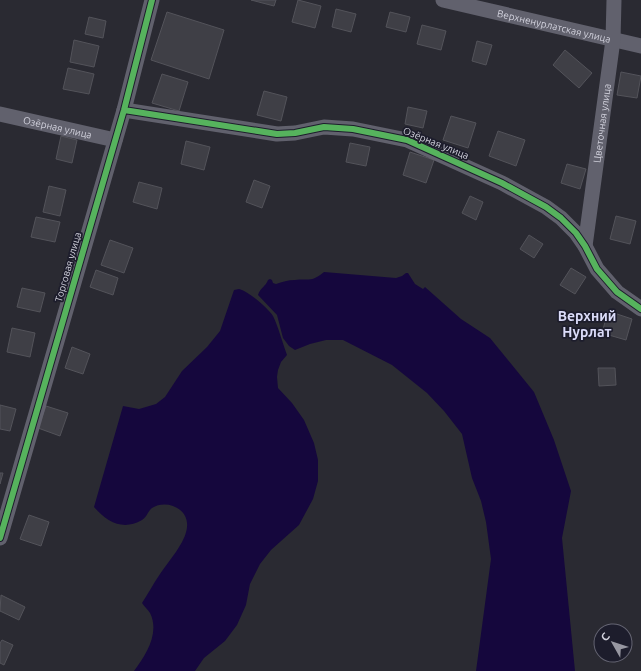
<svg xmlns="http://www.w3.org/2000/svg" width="641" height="671" viewBox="0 0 641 671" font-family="Ubuntu,sans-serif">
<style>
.water{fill:#15073d}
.building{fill:#3f3f46;stroke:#53535a}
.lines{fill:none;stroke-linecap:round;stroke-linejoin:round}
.minor{stroke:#61616d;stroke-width:15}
.cycleway-casing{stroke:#1d1d2c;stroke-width:8}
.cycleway{stroke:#56b35d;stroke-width:6}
.labels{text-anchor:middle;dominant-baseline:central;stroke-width:3.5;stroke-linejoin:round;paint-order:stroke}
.street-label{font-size:10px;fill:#d2d2dd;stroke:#1d1d2c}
.district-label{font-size:14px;font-weight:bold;fill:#dbdcf9;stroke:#1d1d2c}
</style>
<rect width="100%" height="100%" fill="#2a2a32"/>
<!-- water -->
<path class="water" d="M 324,272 L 396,278 L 402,276 L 406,273 L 408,273 L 415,284 L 423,289 L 425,287 L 461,319 L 490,338 L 534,392 L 554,440 L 571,491 L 562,538 L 575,671 L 476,671 L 491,559 L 486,522 L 481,501 L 472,478 L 462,434 L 444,411 L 427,393 L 392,365 L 343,340 L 326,340 L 310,344 L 295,350 L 289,346 L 283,338 L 277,315 L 258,295 C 260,288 266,286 268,280 L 270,279 L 272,280 L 273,283 L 276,284 C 282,282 288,280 295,280 C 309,278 311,283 324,272 Z
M 239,289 C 248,291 268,308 273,316 C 278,326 283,344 287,355 L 281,362 L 278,370 L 277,377 L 278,388 L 292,403 L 304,420 L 314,443 L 318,460 L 318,481 L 313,499 L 299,525 L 271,550 L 260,564 L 250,584 L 246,605 L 237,625 L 225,641 L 204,658 L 195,671 L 134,671 C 146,655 160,633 150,613 C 148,610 144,606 142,603 C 148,594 153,584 160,574 C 168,562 186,542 187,527 C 189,508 166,499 152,508 C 148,511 147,517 142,520 C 123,531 107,522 94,507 L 123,406 L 139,409 L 156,404 L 165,397 L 182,371 L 207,347 L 220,331 L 234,290 Z"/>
<!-- building -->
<path class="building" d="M 251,0 L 276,0 L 274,6 Z
M 298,0 L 321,6 L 315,28 L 292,22 Z
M 336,9 L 356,14 L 351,32 L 332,27 Z
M 167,12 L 224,30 L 209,79 L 151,60 Z
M 390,12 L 410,17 L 406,32 L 386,27 Z
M 89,17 L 106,21 L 103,38 L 85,34 Z
M 422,25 L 446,31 L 441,50 L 417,44 Z
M 74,40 L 99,46 L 94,67 L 70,62 Z
M 477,41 L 492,45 L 486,65 L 472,61 Z
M 565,50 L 592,73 L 579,88 L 553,65 Z
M 68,68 L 94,74 L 89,94 L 63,89 Z
M 621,72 L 641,76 L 637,98 L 617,95 Z
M 162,74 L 188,82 L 179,111 L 152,103 Z
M 264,91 L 287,97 L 281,121 L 257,115 Z
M 408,107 L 427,111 L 423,128 L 405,124 Z
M 451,116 L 476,123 L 468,148 L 443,140 Z
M 498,131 L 525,140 L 516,166 L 489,156 Z
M 61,136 L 77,140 L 72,163 L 56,159 Z
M 186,141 L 210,147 L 204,170 L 181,164 Z
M 350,143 L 370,147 L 366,166 L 346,162 Z
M 410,152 L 434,160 L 426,183 L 403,175 Z
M 567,164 L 586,169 L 580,189 L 561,183 Z
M 254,180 L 270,186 L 262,208 L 246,202 Z
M 139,182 L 162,188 L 157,209 L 133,202 Z
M 49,186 L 66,190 L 60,216 L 43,212 Z
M 470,196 L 483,202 L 476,220 L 462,213 Z
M 616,216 L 636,221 L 630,244 L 610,239 Z
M 36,217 L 60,222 L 55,242 L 31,237 Z
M 529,235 L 543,244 L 534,258 L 520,249 Z
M 110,240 L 133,248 L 124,273 L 101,265 Z
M 571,268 L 586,277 L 575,294 L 560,285 Z
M 96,270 L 118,278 L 113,295 L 90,287 Z
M 22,288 L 45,293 L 40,312 L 17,307 Z
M 608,311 L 632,319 L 626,340 L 602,333 Z
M 12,328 L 35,333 L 30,357 L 7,352 Z
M 72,347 L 90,354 L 83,374 L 65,368 Z
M 598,368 L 615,368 L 616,385 L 599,386 Z
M 0,405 L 16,409 L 10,431 L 0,429 Z
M 46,406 L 68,413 L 60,436 L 38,428 Z
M 0,473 L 3,473 L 0,484 Z
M 29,515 L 49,522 L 41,546 L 20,539 Z
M 1,595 L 25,607 L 19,620 L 0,611 Z
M 2,640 L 13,645 L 4,665 L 0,663 L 0,643 Z"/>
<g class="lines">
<!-- minor -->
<g class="minor">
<path id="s1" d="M 443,0 L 641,46"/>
<path d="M 124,110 L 277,134 L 295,133 L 324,127 L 353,129 L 407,140 L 502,183 L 546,207 L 561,218 L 576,233 L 585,246 L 597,269 L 617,292 L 641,309"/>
<path id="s2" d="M 0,114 L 115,140"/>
<path id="s3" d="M 585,246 L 613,40 L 614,0"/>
<path d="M 0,538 L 124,110 L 152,0"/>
</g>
<!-- cycleway casing -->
<g class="cycleway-casing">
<path id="cycleway" d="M 124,110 L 277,134 L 295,133 L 324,127 L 353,129 L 407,140 L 502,183 L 546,207 L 561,218 L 576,233 L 585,246 L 597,269 L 617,292 L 641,309
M 0,538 L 124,110 L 152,0"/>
</g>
<!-- cycleway -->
<use href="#cycleway" class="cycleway"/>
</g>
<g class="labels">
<!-- street labels -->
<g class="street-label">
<text stroke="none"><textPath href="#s1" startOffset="114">Верхненурлатская улица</textPath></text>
<text stroke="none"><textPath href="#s3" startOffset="124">Цветочная улица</textPath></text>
<text stroke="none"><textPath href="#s2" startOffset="59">Озёрная улица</textPath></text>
<text transform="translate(436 143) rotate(22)">Озёрная улица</text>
<text transform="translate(68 267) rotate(-74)">Торговая улица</text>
</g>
<!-- district labels -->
<g class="district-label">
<text x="587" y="316">Верхний<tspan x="587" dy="16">Нурлат</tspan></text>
</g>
</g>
<!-- north arrow -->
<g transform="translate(613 643) rotate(309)"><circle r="19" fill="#1d1d2c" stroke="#656573"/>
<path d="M0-3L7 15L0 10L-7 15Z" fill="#9797a1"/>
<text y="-6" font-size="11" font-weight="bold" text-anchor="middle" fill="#d2d2dd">С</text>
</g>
</svg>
